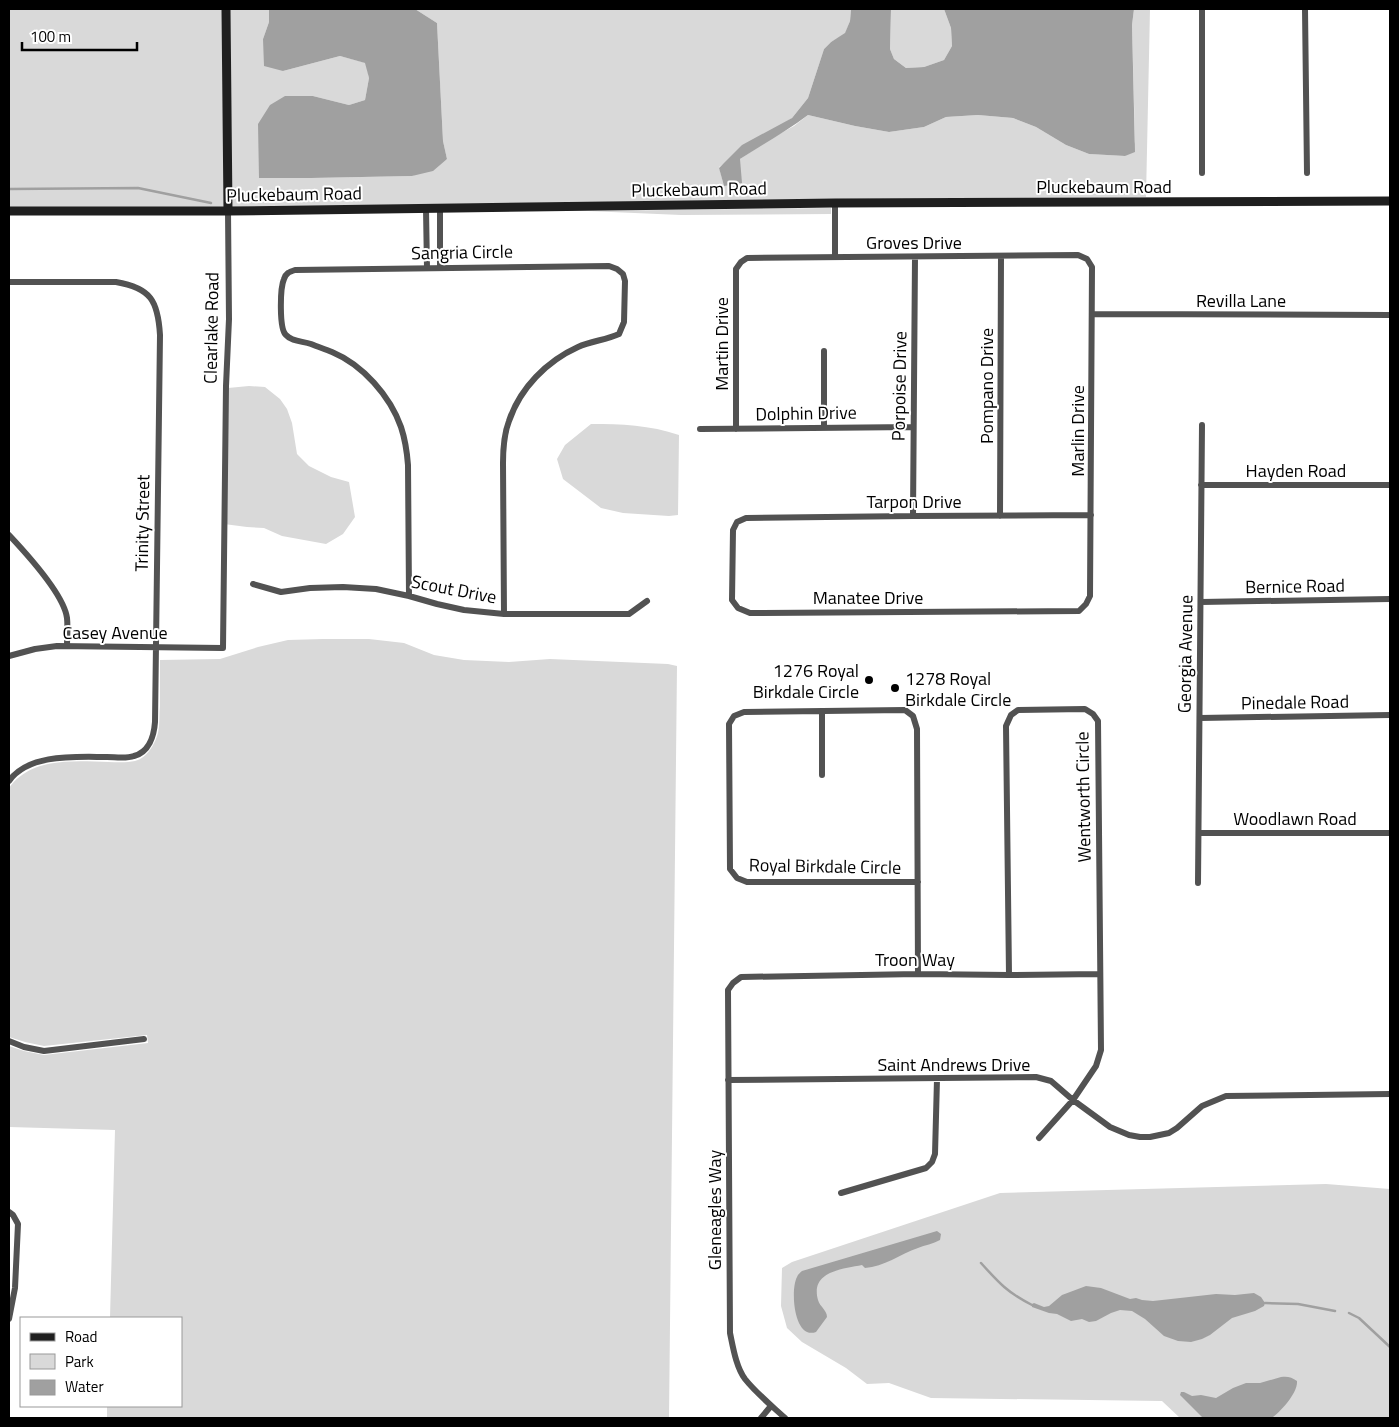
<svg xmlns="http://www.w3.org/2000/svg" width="1399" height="1427" viewBox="0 0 1399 1427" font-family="'Titillium Web',sans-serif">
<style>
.green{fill:#d9d9d9}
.water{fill:#a0a0a0}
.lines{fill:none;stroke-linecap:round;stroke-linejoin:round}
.stream{stroke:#a0a0a0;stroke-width:2.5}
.street{stroke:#525252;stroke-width:6}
.secondary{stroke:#1f1f1f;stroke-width:9}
.poi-dot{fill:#000;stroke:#fff;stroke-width:2}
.labels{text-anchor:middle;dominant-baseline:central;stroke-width:4;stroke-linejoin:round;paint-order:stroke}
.street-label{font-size:18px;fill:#000;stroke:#fff}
.poi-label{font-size:18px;fill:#000;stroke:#fff;text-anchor:end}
</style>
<rect width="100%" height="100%" fill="#fff"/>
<!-- green -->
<path class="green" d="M 9,9 L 222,9 L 224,207 L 9,207 Z
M 230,9 L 269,9 L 269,22 L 263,39 L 283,71 L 340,56 L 366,63 L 369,78 L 365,100 L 349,105 L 313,96 L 259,177 L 311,178 L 412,176 L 447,159 L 443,141 L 437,23 L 415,9 L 851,9 L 850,21 L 845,34 L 831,42 L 824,49 L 808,98 L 792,118 L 719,167 L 724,186 L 740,159 L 770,139 L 794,126 L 808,115 L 855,126 L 889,132 L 924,127 L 946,117 L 978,115 L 1013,118 L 1036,127 L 1066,145 L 1089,154 L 1125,156 L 1135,142 L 1132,25 L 1134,9 L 1150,9 L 1146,197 L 835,199 L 232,207 Z
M 891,9 L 944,9 L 951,28 L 952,46 L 944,60 L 924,67 L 906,68 L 894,59 L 890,49 Z
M 831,208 L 831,214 L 681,215 L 588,211 Z
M 249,386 L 265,387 L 280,399 L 287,409 L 292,423 L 297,454 L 309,466 L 331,477 L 349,482 L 355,517 L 343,534 L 326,544 L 282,536 L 264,528 L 247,527 L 224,524 L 228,388 Z
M 591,424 C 621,424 650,425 679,435 L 678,515 L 669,516 L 623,513 L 601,508 L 563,479 L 557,459 L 565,445 Z
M 323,639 L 369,639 L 404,643 L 434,655 L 464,660 L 509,662 L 550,659 L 668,664 L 677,666 L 669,1418 L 107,1418 L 107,1406 L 181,1406 L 181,1318 L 110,1318 L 115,1130 L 9,1127 L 9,1046 L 24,1051 L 44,1055 L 148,1043 L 147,1035 L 44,1046 L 25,1042 L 9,1037 L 9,788 C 31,757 74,761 108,762 C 116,762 126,763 135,761 C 147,758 155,744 158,733 C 160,724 159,715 160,706 C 160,690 160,675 160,660 L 220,659 L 258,647 L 288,640 Z
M 1326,1184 L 1390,1189 L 1390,1418 L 1180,1418 L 1162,1401 L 931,1398 L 889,1383 L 867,1384 L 846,1368 L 802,1342 L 787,1328 L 781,1306 L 782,1268 L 792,1262 L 1000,1193 Z"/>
<!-- water -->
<path class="water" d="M 269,9 L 415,9 L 437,23 L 443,141 L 447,159 L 433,171 L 412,176 L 311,178 L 259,178 L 258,124 L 270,105 L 285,96 L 313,96 L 349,105 L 365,100 L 369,78 L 365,63 L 340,56 L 283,71 L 264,66 L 263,39 L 269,22 Z
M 851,9 L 891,9 L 890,49 L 894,59 L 906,68 L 924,67 L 944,60 L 952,46 L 951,28 L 944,9 L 1134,9 L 1132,25 L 1135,152 L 1125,156 L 1089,154 L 1066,145 L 1036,127 L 1013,118 L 978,115 L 946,117 L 924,127 L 889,132 L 855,126 L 808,115 C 787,131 763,144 740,159 L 742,183 L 724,186 L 719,168 L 742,145 L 792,118 L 808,98 L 824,49 L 831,42 L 845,33 L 850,21 Z
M 937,1231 L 941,1234 L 940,1240 C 933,1244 925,1245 918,1248 C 900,1254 884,1267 865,1268 L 862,1265 C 843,1269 810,1271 818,1300 C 820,1307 827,1310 827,1317 L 816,1332 C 794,1340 790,1290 797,1277 C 798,1274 800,1273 802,1271 Z
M 1086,1286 L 1101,1288 L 1130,1299 L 1136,1298 L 1142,1300 L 1153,1301 L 1216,1294 L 1235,1295 L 1254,1293 L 1261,1297 L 1265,1303 L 1264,1306 L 1255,1311 L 1232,1318 L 1210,1335 L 1202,1339 L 1191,1342 L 1178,1341 L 1164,1336 L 1145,1319 L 1132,1311 L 1120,1310 L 1111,1313 L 1096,1321 L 1089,1322 L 1082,1319 L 1071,1321 L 1057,1314 L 1049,1313 L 1032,1307 L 1032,1304 L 1034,1303 L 1044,1307 L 1049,1306 L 1062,1295 Z
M 1281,1377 C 1287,1376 1292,1377 1297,1381 C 1298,1393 1281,1411 1272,1418 L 1203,1418 L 1180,1395 L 1181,1392 L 1184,1392 L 1192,1396 L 1201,1395 L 1216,1398 L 1233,1388 L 1246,1383 L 1260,1383 Z"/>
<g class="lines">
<!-- stream -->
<path class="stream" d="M 9,189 L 138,188 L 211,203
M 981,1263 C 999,1283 1008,1293 1032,1305
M 1265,1303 L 1298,1304 L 1335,1311
M 1349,1313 L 1359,1318 L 1390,1347"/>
<!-- street -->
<path class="street" d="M 1202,9 L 1202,173
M 1305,9 L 1307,173
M 835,203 L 835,257
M 440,208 L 440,268
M 426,209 L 427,268
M 9,282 L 116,282 C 151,288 158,301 160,335 L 155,722 C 154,736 149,752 134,756 C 126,759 115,757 107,757 C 77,757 29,753 9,781
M 1092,314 L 1390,315
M 824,428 L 824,351
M 700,429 L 913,427
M 736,429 L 736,269 L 741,262 L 747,258 L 1078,255 L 1087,259 L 1092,267 L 1090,596 L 1086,604 L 1079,611 L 750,613 L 738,608 L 732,600 L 733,530 L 737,522 L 746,518 L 913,516 L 1091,515
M 1201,485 L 1390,485
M 913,516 L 915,257
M 1000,516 L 1001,256
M 9,535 C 25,552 64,595 67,618 C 68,627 67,637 67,646
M 253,584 L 281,592 L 310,588 L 343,587 L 376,589 L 409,596 L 437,604 L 464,610 L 504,614 L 629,614 L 647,601
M 409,596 L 408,465 C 407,452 405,439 401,427 C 390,396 363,365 332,352 C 325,349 318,347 311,344 C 303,341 292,342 286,335 C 279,329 280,288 284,279 C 286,273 289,272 295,270 L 609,266 L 617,269 L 623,274 L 625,281 L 624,322 L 619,334 C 606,340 591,341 578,347 C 547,361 520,388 509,421 C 504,434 503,448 503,463 L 504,614
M 1201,602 L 1390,599
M 9,656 L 35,649 L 57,646 L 223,648 L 226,386 L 229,319 L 228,211
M 822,711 L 822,775
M 1200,718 L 1390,715
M 1199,833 L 1390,833
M 1198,883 L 1202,425
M 918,974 L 917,729 L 913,716 L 905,710 L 744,712 L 734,716 L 729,724 L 730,869 L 737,878 L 747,882 L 918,882
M 1009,975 L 1006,726 L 1011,715 L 1018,710 L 1085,709 L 1093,714 L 1098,721 L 1101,1050 L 1096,1066 L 1073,1100 L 1039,1138
M 9,1041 L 24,1047 L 44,1051 L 144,1039
M 728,1080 L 1036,1077 L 1051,1081 L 1073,1100 L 1110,1127 L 1129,1135 L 1140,1137 L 1150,1137 L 1169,1133 L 1177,1128 L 1202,1106 L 1226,1096 L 1390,1094
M 841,1193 L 926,1168 L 932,1162 L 935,1154 L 937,1079
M 9,1212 L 13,1215 L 18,1224 L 15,1288 L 9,1319
M 761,1418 L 771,1406
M 785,1418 C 772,1406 756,1393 745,1379 C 736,1367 733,1347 730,1333 L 728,990 L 733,983 L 741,977 L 918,974 L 1009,975 L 1100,974"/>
<!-- secondary -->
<path class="secondary" d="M 226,9 L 228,211
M 9,211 L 228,211 L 835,203 L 1390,201"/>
</g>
<!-- markers -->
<g class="poi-dot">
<circle cx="869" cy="680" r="5"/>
<circle cx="895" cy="688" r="5"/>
</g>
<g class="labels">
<!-- street labels -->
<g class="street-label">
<text x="1104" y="186">Pluckebaum Road</text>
<text transform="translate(699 189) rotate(-1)">Pluckebaum Road</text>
<text transform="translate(294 194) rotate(-1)">Pluckebaum Road</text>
<text x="914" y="242">Groves Drive</text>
<text transform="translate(462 252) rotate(-1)">Sangria Circle</text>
<text x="1241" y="300">Revilla Lane</text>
<text transform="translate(211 328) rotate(-89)">Clearlake Road</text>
<text transform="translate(721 344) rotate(-90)">Martin Drive</text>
<text transform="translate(899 386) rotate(-89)">Porpoise Drive</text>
<text transform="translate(986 386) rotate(-90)">Pompano Drive</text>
<text transform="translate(806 413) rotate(-1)">Dolphin Drive</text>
<text transform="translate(1077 431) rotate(-90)">Marlin Drive</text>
<text x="1296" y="470">Hayden Road</text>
<text x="914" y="501">Tarpon Drive</text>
<text transform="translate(142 523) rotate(-89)">Trinity Street</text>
<text transform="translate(1295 586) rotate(-1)">Bernice Road</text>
<text transform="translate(454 589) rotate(11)">Scout Drive</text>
<text x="868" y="597">Manatee Drive</text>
<text x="115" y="632">Casey Avenue</text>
<text transform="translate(1185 654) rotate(-89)">Georgia Avenue</text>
<text transform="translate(1295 702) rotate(-1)">Pinedale Road</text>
<text transform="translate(1083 797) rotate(-91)">Wentworth Circle</text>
<text x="1295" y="818">Woodlawn Road</text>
<text transform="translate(825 866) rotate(1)">Royal Birkdale Circle</text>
<text x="915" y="959">Troon Way</text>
<text x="954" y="1064">Saint Andrews Drive</text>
<text transform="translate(714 1210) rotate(-90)">Gleneagles Way</text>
</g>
<!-- poi labels -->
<g class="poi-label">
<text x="859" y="670">1276 Royal<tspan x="859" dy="21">Birkdale Circle</tspan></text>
<text x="905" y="678" text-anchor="start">1278 Royal<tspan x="905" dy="21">Birkdale Circle</tspan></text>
</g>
</g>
<!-- border -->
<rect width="1399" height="1427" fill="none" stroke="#000000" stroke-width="20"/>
<!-- legend -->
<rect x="20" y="1317" width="162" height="90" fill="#ffffff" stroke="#999999"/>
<rect x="30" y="1333" width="25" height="8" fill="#1f1f1f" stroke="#999999"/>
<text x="65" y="1342" font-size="15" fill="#000000">Road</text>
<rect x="30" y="1354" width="25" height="15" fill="#d9d9d9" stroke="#999999"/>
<text x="65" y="1367" font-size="15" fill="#000000">Park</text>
<rect x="30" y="1380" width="25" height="15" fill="#a0a0a0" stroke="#999999"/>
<text x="65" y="1392" font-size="15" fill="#000000">Water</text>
<!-- scale -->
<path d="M22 42v8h115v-8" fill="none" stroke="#000000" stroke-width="2.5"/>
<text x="30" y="42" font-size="15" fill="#000000" stroke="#ffffff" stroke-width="4" paint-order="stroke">100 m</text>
</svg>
